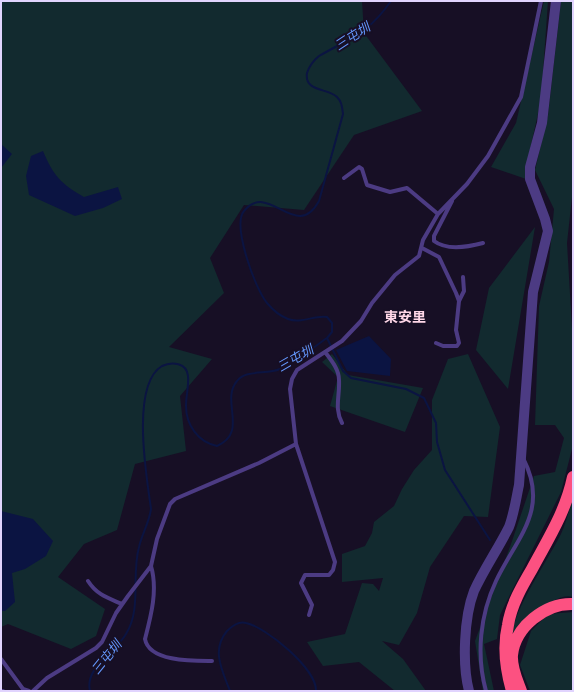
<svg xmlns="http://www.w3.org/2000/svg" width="574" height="692" viewBox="0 0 574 692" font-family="Manrope,'Noto Sans TC',sans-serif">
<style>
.green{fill:#122a2f}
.water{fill:#0b1442}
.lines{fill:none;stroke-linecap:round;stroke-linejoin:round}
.stream{stroke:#0b1442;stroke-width:2}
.service{stroke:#4c3b83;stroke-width:4}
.tertiary{stroke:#4c3b83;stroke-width:10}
.motorway{stroke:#fc5181;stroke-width:12}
.labels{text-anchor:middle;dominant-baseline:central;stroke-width:4;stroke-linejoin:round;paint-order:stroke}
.water-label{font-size:13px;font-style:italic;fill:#6497fc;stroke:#170f25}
.quarter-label{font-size:14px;font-weight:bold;fill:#fed6e7;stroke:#170f25}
</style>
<rect width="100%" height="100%" fill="#170f25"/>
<!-- green -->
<path class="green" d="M 1,1 L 362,1 L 364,33 L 422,111 L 354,135 L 304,210 L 244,205 L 210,258 L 224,293 L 169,347 L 212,359 L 180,396 L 186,451 L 135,464 L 117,530 L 84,544 L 58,577 L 105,609 L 96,636 L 71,649 L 8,624 L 1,627 Z
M 544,1 L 548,1 L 541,100 L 526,168 L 526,179 L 491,167 L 516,123 Z
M 561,1 L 573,1 L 573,188 L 567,243 L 573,345 L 573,445 L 561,492 L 500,615 L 497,639 L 484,644 L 494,691 L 483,691 L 475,641 L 511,544 L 534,476 L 555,472 L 564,438 L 555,425 L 535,425 L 539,306 L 549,262 L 554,209 L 535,170 L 548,115 Z
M 535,227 L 508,389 L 476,350 L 489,288 Z
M 332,354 L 348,375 L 423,388 L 405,432 L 330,406 L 338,377 L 322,362 Z
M 468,354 L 500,427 L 488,517 L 464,516 L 430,567 L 417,613 L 399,645 L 382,641 L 403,659 L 426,691 L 395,691 L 359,662 L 323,666 L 307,642 L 345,634 L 362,583 L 373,584 L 379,591 L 383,578 L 342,582 L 342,554 L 365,546 L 372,533 L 374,522 L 394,506 L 402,489 L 414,470 L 432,450 L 432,400 L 448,359 Z
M 573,499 L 573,597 C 556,591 522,623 512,636 C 512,612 549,558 561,534 C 566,523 569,510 573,499 Z
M 573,612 L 573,691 L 530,691 L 520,665 L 531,631 L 548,614 Z"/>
<!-- water -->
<path class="water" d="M 1,144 L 12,154 L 1,168 Z
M 43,151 C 53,175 61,184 84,197 L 118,187 L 122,199 L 103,208 L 75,216 L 29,195 L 26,176 L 31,156 Z
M 369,336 L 391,359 L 390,376 L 347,371 L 336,350 Z
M 1,511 L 33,519 L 53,541 L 46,556 L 25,569 L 12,573 L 15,602 L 5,611 L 1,611 Z"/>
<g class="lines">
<!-- stream -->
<path class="stream" d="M 327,338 L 343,371 L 351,378 L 406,389 L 424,398 L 436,423 L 437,442 L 445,470 L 490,540
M 90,691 C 84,668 116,652 126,634 C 142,608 131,576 139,547 C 142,534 149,523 151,509 C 147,479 130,385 162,366 C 172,361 187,363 188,376 C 189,385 186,396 186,406 C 186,425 198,442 217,446 C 249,432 220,401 237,381 C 246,369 267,375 280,369 C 297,362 312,348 327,338 L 332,332 L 332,323 L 327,317 C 314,315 301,324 288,319 C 280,316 272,309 267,303 C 255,289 232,225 244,211 C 269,180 296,243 319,201 L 343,114 C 342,107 342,102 337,97 C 328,88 304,92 307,73 C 309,67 314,60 319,56 C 352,37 368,34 391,1
M 230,691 C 222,670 211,650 227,631 C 232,626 239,621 246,623 C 266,627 317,669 316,691"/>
<!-- service -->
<path class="service" d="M 344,178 L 359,167 L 362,169 L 367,185 L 390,192 L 407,188 L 438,214
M 452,201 L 434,236 L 434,241 C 447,251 468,247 483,243
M 422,248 L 439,257 L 456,293 L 459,301 L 456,330 L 459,343 L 457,346 L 443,346 L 436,343
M 459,301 L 464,291 L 463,277
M 325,352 C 331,360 339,369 339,380 C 340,396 334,408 342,423
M 151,566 C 158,590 151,616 145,639 C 149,662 194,661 212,661
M 88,581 C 97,595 108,598 122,604
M 309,615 L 312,605 L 301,583 L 305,575 L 329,575 L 333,570 L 335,562 L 296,444 L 290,389 L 292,379 L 297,370 L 342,341 L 361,321 L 372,303 L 395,275 L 419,256 L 423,240 L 438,214 L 467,184 L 488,156 L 521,97 L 541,1
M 1,659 L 23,689 L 29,691
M 1,691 L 3,691
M 33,691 L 47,678 L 96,648 L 102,642 L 116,613 L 128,596 L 151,566 L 157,539 L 170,504 L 175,499 L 259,463 L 296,444
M 486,691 C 476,655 480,615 496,581 C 517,537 550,510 523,458"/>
<!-- tertiary -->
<path class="tertiary" d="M 469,691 C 462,664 464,617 474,591 C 484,569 498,549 509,527 C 514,514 516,499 519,485 L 533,292 L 548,231 L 545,219 L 530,179 L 530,167 L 542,123 L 556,1"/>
<!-- motorway -->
<path class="motorway" d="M 512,691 C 506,670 503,646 508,625 C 511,605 522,586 532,569 C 548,539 566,511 573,477
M 521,691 C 517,680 511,668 512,655 C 515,627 545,603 573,604"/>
</g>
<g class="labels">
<!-- water labels -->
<g class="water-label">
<text transform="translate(352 36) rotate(-33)">三屯圳</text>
<text transform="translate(295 358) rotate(-30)">三屯圳</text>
<text transform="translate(106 657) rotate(-51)">三屯圳</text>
</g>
<!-- quarter labels -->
<g class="quarter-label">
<text x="405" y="316">東安里</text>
</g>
</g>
<!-- border -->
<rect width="574" height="692" fill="none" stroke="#e1d4fe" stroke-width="4"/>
</svg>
